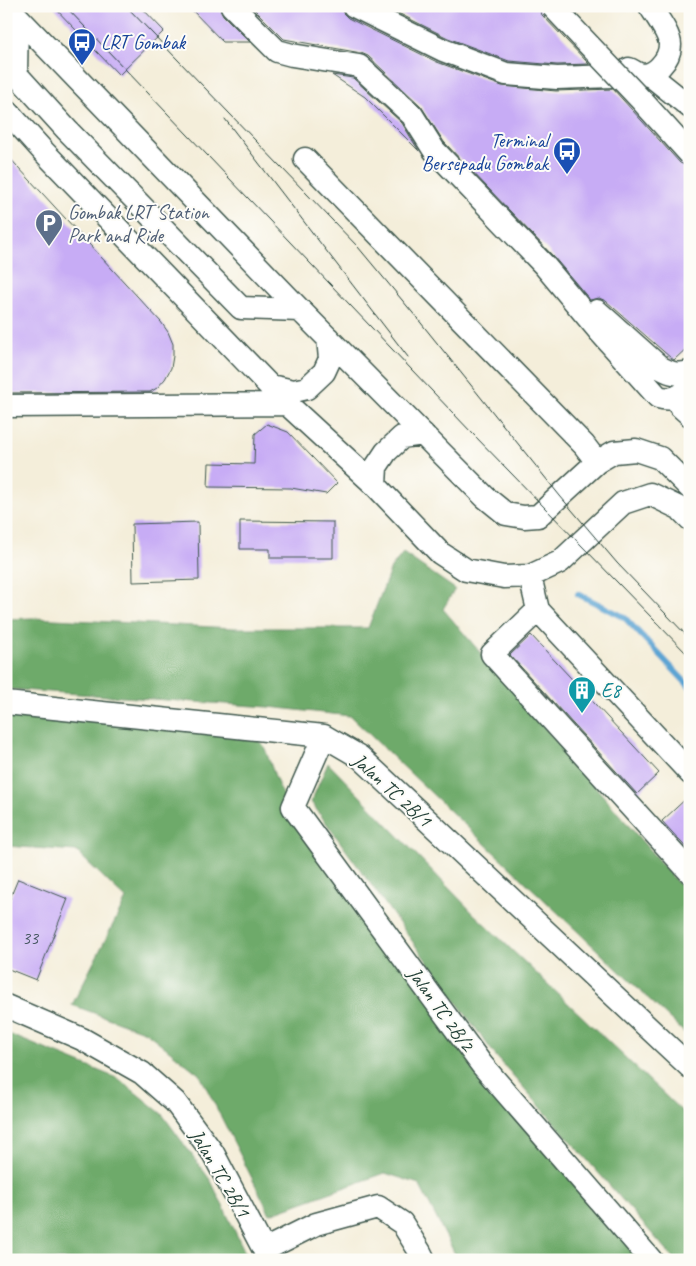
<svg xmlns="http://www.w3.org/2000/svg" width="696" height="1266" viewBox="0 0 696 1266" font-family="Caveat,sans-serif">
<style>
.forest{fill:#6eaa6b;stroke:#467450}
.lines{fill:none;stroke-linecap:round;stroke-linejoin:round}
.stream{stroke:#5ca4d3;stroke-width:6}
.building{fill:#c7acf5}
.minor-casing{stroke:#3f584d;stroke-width:25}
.minor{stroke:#fff;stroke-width:22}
.tram{stroke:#1f3d34;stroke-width:1}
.minor-bridge-casing{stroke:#3f584d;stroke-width:25;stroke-linecap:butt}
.minor-bridge{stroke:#fff;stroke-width:22}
.labels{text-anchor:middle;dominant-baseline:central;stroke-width:4;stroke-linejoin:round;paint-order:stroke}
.number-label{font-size:18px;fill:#495964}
.transit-label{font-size:20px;fill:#164399;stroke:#fdfcf7;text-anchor:start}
.service-label{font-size:20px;fill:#4e5e75;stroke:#fdfcf7;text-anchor:start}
.culture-label{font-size:20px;fill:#0d838f;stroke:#fdfcf7;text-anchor:start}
.street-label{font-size:20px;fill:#1f3d34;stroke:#fdfcf7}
</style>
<rect width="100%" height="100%" fill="#fdfcf7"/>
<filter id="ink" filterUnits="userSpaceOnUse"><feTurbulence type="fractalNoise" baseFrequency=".02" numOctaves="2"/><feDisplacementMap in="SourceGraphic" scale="10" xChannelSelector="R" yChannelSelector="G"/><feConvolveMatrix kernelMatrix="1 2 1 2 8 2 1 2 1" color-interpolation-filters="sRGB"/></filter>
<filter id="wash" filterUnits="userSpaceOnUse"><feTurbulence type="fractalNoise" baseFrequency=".0096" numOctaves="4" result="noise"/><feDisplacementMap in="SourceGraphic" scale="20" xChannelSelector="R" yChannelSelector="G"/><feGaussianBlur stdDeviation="1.12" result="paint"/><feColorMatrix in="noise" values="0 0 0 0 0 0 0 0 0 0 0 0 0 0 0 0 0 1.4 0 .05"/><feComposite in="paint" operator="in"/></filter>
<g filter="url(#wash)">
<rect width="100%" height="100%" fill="#f4eeda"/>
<!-- forest -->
<path class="forest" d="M 403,553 L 455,589 L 443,609 L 690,897 L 690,1038 L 350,716 L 269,707 L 6,689 L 6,619 L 33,618 L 234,628 L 368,628 L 391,568 Z
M 6,709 L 245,725 L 264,746 L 279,787 L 317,854 L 646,1260 L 628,1260 L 574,1255 L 566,1260 L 458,1260 L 419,1184 L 385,1173 L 270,1214 L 200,1075 L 146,1032 L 72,1005 L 126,899 L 76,851 L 6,846 Z
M 328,763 L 474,914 L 690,1119 L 690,1260 L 675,1260 L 495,1055 L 311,802 Z
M 6,1033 L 119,1079 L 162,1114 L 211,1181 L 243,1248 L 247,1260 L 6,1260 Z"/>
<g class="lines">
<!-- stream -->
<path class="stream" d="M 578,594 L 624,617 L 690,687"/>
</g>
<g id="blocks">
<!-- building -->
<path class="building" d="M 53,6 L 140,6 L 164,31 L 119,75 Z
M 188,6 L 219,6 L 223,15 L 250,42 L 223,42 Z
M 251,6 L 341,6 L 343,13 L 348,18 L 437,62 L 502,86 L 556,91 L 613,89 L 680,163 L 690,167 L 690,345 L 674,360 L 671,358 L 606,301 L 599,298 L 590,300 L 553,256 L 444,142 L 421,106 L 368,56 L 361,53 L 284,39 Z
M 384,6 L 539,6 L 542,15 L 589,64 L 557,65 L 509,61 L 448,38 Z
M 332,75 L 353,78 L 402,123 L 419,151 L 365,97 Z
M 6,154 L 161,322 L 168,332 L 173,344 L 173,356 L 171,368 L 165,379 L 157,388 L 150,392 L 6,393 Z
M 267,424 L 288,432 L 337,483 L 326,494 L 291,488 L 208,487 L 209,463 L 254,464 L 255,434 Z
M 240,521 L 333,522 L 333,558 L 270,558 L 270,549 L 240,549 Z
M 198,522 L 199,580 L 133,582 L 132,524 Z
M 531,635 L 659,773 L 637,794 L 510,655 Z
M 690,795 L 690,852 L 662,821 Z
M 18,879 L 68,899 L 36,980 L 6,968 L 6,908 Z"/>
</g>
</g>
<g filter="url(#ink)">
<use href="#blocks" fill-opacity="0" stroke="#3f584d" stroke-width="1"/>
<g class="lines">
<!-- minor casing -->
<g class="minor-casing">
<path id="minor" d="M 7,6 L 300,310 L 485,497 L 506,514 L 524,517 L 538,516 L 597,462 L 614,452 L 636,450 L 660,458 L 690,488
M 232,6 L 277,51 L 292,55 L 359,66 L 412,115 L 434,150 L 544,265 L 600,332 L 658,397 C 671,401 680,397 690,388
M 354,6 L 443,50 L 506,74 L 557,78 L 640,75
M 17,17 L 16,74 L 67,130 L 241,308 L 300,310
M 629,69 C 632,70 636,73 639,74 C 654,79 670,59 670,45 C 670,34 656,16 650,6
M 650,75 L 690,107
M 6,110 L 44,152 L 287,404 L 375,485 L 440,553 L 466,570 L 504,577 L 530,576 L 560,562 L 623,503 L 650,494 L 679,508 L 690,519
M 305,159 L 584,445 L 597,462
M 597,311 L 661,368 C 672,374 678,375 690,372
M 270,386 L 294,391 L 307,388 L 324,372 L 330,359 L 328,338
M 674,398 L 680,406 L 690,415
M 6,406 L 287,404
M 375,485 L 376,467 L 386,452 L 402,437 L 423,434
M 530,576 L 538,610 L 690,773
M 538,610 L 492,654 L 690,872
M 6,703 L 324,736 L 360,757 L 690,1067
M 324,736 L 293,807 L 482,1065 L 651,1260
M 6,1006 L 82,1039 L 142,1073 L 175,1102 L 213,1153 L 264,1250 L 267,1260
M 264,1250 L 316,1224 L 378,1207 L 402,1223 L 420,1252 L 424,1260"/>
</g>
<!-- minor -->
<use href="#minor" class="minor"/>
<!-- tram -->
<path class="tram" d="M 65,6 L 473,434 L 690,657
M 126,6 L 358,247 L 417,318 L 560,496 L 617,563 L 690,639
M 225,119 L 408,357"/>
<!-- minor-bridge casing -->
<g class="minor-bridge-casing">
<path id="minor-bridge" d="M 552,6 L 643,102 L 690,154"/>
</g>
<!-- minor-bridge -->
<use href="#minor-bridge" class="minor-bridge"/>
</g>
</g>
<!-- icons -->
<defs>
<g id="bus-pin" transform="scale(1.4375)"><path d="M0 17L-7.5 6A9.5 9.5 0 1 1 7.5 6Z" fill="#1a4fb4" stroke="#fdfcf7"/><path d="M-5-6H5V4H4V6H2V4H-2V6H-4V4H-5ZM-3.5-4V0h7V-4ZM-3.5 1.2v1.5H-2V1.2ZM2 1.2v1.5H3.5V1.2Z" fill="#fff"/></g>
<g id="parking-pin" transform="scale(1.4375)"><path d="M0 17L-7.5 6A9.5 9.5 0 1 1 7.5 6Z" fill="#5c6f8a" stroke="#fdfcf7"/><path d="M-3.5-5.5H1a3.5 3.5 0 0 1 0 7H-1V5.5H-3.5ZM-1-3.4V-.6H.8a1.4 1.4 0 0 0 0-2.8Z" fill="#fff"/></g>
<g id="building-pin" transform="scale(1.4375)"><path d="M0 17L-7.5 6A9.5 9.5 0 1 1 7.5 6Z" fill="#0f9aa8" stroke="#fdfcf7"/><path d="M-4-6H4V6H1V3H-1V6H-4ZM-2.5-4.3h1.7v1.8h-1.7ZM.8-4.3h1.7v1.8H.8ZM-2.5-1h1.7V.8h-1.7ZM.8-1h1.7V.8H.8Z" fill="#fff"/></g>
</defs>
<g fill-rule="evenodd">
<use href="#bus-pin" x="82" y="42"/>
<use href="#bus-pin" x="567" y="151"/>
<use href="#parking-pin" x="49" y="223"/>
<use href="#building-pin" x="582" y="690"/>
</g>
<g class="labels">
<!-- number labels -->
<g class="number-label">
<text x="30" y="938">33</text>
</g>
<!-- transit labels -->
<g class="transit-label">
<text x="101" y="42">LRT Gombak</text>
<text x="548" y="140" text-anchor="end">Terminal<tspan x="548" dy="23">Bersepadu Gombak</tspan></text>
</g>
<!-- service labels -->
<g class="service-label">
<text x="68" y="212">Gombak LRT Station<tspan x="68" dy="23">Park and Ride</tspan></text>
</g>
<!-- culture labels -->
<g class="culture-label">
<text x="601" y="690">E8</text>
</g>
<!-- street labels -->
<g class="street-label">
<text transform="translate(392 790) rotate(42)">Jalan TC 2B/1</text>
<text transform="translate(441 1009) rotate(54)">Jalan TC 2B/2</text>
<text transform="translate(220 1173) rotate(59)">Jalan TC 2B/1</text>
</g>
</g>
<!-- margin -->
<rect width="696" height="1266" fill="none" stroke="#fdfcf7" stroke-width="25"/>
</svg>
